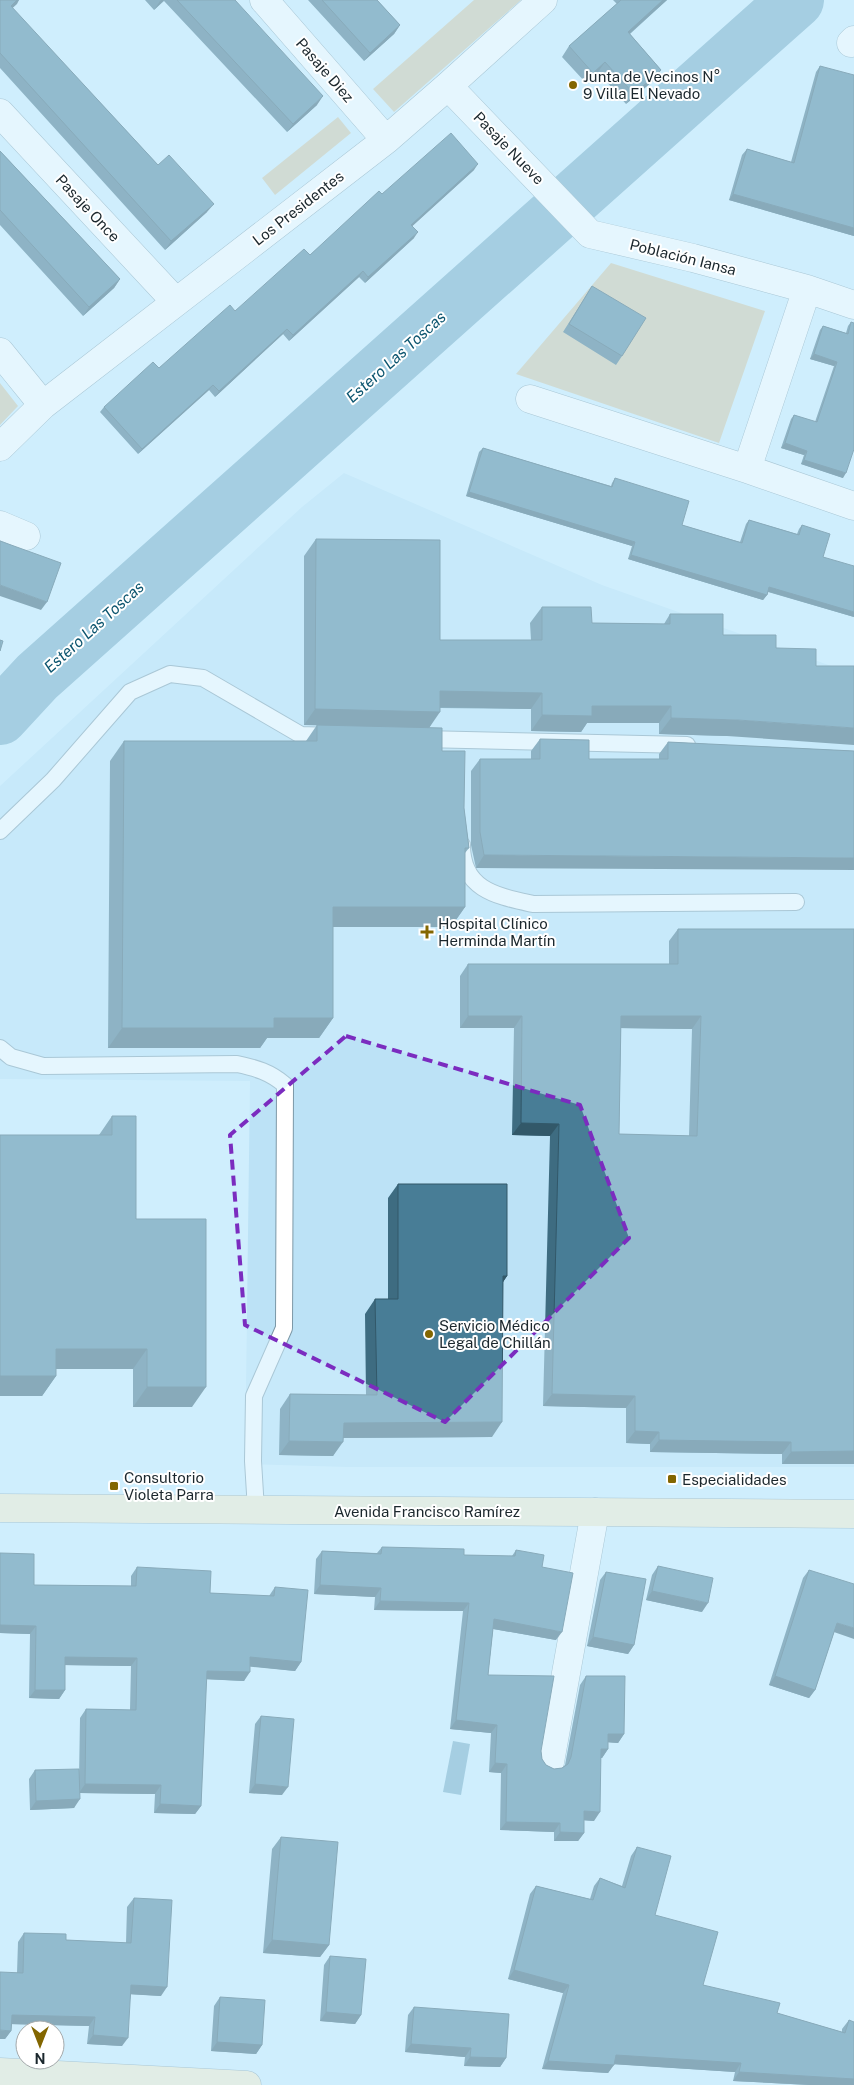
<svg xmlns="http://www.w3.org/2000/svg" width="854" height="2085" viewBox="0 0 854 2085" font-family="'Public Sans',sans-serif">
<style>
.built{fill:#bce2f6}
.green{fill:#d1c4a3}
.water{fill:#71a7c1}
.lines{fill:none;stroke-linecap:round;stroke-linejoin:round}
.river{stroke:#71a7c1;stroke-width:56}
.service-casing{stroke:#7c98a7;stroke-width:18}
.minor-casing{stroke:#7c98a7;stroke-width:29}
.secondary-casing{stroke:#7c98a7;stroke-width:29}
.service{stroke:#fff;stroke-width:16}
.minor{stroke:#fff;stroke-width:28}
.secondary{stroke:#f7eccb;stroke-width:28}
.wall{fill:#3e6c81;fill-rule:evenodd}
.shaded-wall{fill:#325869}
.building{fill:#487d96;stroke:#325869;fill-rule:evenodd}
.marked{fill:none;stroke:#7b2cbf;stroke-width:4;stroke-dasharray:10 6;stroke-linejoin:round}
.poi-dot{fill:#836600;stroke:#fff;stroke-width:2}
.labels{text-anchor:middle;dominant-baseline:central;stroke-width:4;stroke-linejoin:round;paint-order:stroke}
.street-label{font-size:15px;fill:#1b272d;stroke:#fff}
.poi-label{font-size:15px;fill:#1b272d;stroke:#fff;text-anchor:start}
.water-label{font-size:16px;font-style:italic;fill:#0c556f;stroke:#fff}
</style>
<rect width="100%" height="100%" fill="#cfeefd"/>
<!-- built -->
<path class="built" d="M 344,473 L 602,585 L 854,674 L 854,1467 L 348,1467 L 245,1464 L 250,1081 L 0,1079 L 0,786 L 302,507 Z"/>
<!-- green -->
<path class="green" d="M 474,0 L 521,0 L 394,112 L 373,89 Z
M 338,117 L 351,133 L 275,195 L 262,178 Z
M 611,263 L 765,311 L 719,443 L 516,374 Z
M 0,383 L 18,406 L 0,425 Z"/>
<!-- water -->
<path class="water" d="M 453,1741 L 470,1744 L 461,1795 L 443,1792 Z"/>
<g class="lines">
<!-- river -->
<path class="river" d="M 0,717 L 37,677 L 796,0"/>
<!-- service casing -->
<g class="service-casing">
<path id="service" d="M 422,739 L 687,745
M 0,831 L 53,780 L 130,692 L 170,674 L 203,678 L 301,735 L 332,736
M 462,845 C 462,890 497,896 533,904 L 796,902
M 0,1048 L 11,1057 L 43,1066 L 237,1064 C 256,1068 270,1072 285,1085 L 284,1328 L 254,1396 L 253,1461 L 256,1510"/>
</g>
<!-- minor casing -->
<g class="minor-casing">
<path id="minor" d="M 264,0 L 386,140
M 851,43 L 854,40
M 448,86 L 590,234 L 693,258 L 807,289 L 854,305
M 0,113 L 176,302
M 0,352 L 43,405
M 530,399 L 747,469 L 854,506
M 0,447 L 43,405 L 386,140 L 448,86 L 543,0
M 747,469 L 807,289
M 0,525 L 26,536
M 550,1762 L 595,1512"/>
</g>
<!-- secondary casing -->
<g class="secondary-casing">
<path id="secondary" d="M 0,1508 L 854,1514
M 0,2072 L 247,2085"/>
</g>
<!-- service -->
<use href="#service" class="service"/>
<!-- minor -->
<use href="#minor" class="minor"/>
<!-- secondary -->
<use href="#secondary" class="secondary"/>
</g>
<!-- wall -->
<path class="wall" d="M 0,0 L 19,0 L 12,8 L 158,165 L 207,212 L 165,250 L 0,68 Z
M 145,0 L 235,0 L 317,105 L 287,132 L 164,1 L 154,10 Z
M 308,0 L 377,0 L 400,25 L 394,34 L 364,61 Z
M 613,0 L 667,0 L 630,34 L 661,70 L 654,80 L 626,104 L 598,72 L 586,83 L 562,57 L 569,46 L 617,4 Z
M 820,66 L 854,236 L 729,200 L 742,155 L 747,149 L 791,162 L 816,72 Z
M 0,151 L 120,279 L 114,288 L 83,316 L 0,225 Z
M 474,170 L 412,226 L 414,238 L 365,283 L 359,277 L 289,341 L 283,334 L 215,397 L 209,390 L 138,454 L 100,412 L 104,407 L 159,368 L 310,255 L 382,194 Z
M 592,286 L 622,356 L 616,365 L 563,332 Z
M 851,322 L 843,478 L 801,464 L 804,455 L 781,448 L 791,419 L 794,415 L 815,422 L 834,366 L 810,359 L 820,330 L 823,326 L 846,333 L 848,326 Z
M 483,448 L 611,486 L 612,483 L 615,478 L 682,525 L 740,542 L 746,524 L 749,520 L 797,534 L 799,529 L 802,525 L 823,557 L 854,617 L 768,592 L 767,595 L 763,600 L 628,559 L 632,546 L 466,496 L 479,452 Z
M 316,539 L 440,640 L 531,640 L 530,623 L 542,607 L 592,623 L 664,624 L 670,614 L 723,635 L 727,736 L 659,734 L 659,723 L 587,723 L 581,732 L 531,731 L 531,709 L 440,708 L 429,728 L 442,751 L 464,808 L 469,848 L 465,853 L 465,907 L 451,927 L 333,927 L 333,1018 L 319,1038 L 267,1038 L 260,1048 L 108,1048 L 110,761 L 124,741 L 306,741 L 317,725 L 304,725 L 304,556 Z
M 540,739 L 589,759 L 659,759 L 659,754 L 668,742 L 854,751 L 476,868 L 471,845 L 471,771 L 480,759 L 531,759 L 531,751 Z
M 678,929 L 854,1464 L 782,1464 L 782,1454 L 650,1452 L 650,1444 L 626,1443 L 626,1408 L 543,1406 L 550,1136 L 512,1135 L 514,1028 L 460,1028 L 460,976 L 468,964 L 669,964 L 669,941 ZM 621,1028 L 692,1029 L 689,1136 L 619,1134 Z
M 112,1116 L 136,1219 L 192,1407 L 133,1407 L 133,1369 L 56,1369 L 56,1376 L 42,1396 L 0,1396 L 99,1135 Z
M 398,1184 L 507,1276 L 503,1282 L 492,1437 L 343,1438 L 333,1456 L 279,1455 L 280,1409 L 290,1394 L 366,1395 L 365,1314 L 375,1299 L 388,1299 L 388,1198 Z
M 382,1547 L 464,1555 L 512,1556 L 516,1550 L 542,1567 L 556,1640 L 493,1629 L 488,1675 L 541,1751 L 542,1759 L 546,1765 L 554,1769 L 562,1768 L 565,1765 L 580,1685 L 586,1676 L 624,1734 L 618,1743 L 608,1742 L 608,1749 L 602,1758 L 601,1758 L 594,1821 L 584,1820 L 584,1833 L 578,1841 L 554,1841 L 554,1832 L 500,1830 L 501,1773 L 489,1772 L 491,1733 L 450,1729 L 463,1611 L 374,1610 L 375,1597 L 314,1594 L 316,1559 L 322,1551 L 377,1553 Z
M 0,1553 L 34,1585 L 131,1586 L 131,1576 L 137,1567 L 210,1593 L 269,1596 L 275,1587 L 301,1662 L 295,1671 L 250,1666 L 244,1681 L 206,1679 L 201,1806 L 195,1814 L 154,1813 L 155,1794 L 80,1793 L 74,1808 L 30,1810 L 29,1779 L 35,1770 L 79,1779 L 80,1718 L 86,1709 L 130,1710 L 131,1666 L 65,1665 L 65,1690 L 59,1699 L 29,1698 L 30,1634 L 0,1633 Z
M 658,1566 L 702,1612 L 646,1600 L 652,1575 Z
M 809,1570 L 834,1632 L 815,1690 L 809,1698 L 769,1685 L 803,1578 Z
M 606,1572 L 634,1645 L 628,1654 L 587,1646 L 600,1580 Z
M 261,1716 L 282,1795 L 249,1793 L 255,1724 Z
M 281,1837 L 329,1945 L 320,1957 L 263,1953 L 272,1849 Z
M 637,1847 L 655,1915 L 703,1985 L 777,2013 L 842,2032 L 842,2029 L 849,2020 L 854,2085 L 810,2085 L 733,2081 L 735,2072 L 614,2064 L 608,2073 L 542,2069 L 563,1993 L 508,1979 L 530,1894 L 536,1886 L 590,1899 L 594,1886 L 600,1878 L 622,1886 L 631,1856 Z
M 134,1898 L 161,1996 L 131,1994 L 122,2046 L 87,2044 L 89,2026 L 12,2024 L 11,2031 L 5,2039 L 17,1973 L 18,1942 L 24,1933 L 66,1940 L 126,1943 L 127,1907 Z
M 330,1956 L 361,2015 L 355,2024 L 320,2021 L 324,1965 Z
M 220,1997 L 262,2045 L 256,2054 L 211,2051 L 214,2006 Z
M 414,2007 L 506,2058 L 500,2067 L 464,2066 L 465,2057 L 405,2052 L 408,2015 Z"/>
<!-- shaded-wall -->
<path class="shaded-wall" d="M 17,0 L 19,0 L 17,4 L 5,15 L 11,6 Z
M 161,0 L 164,0 L 154,10 L 160,1 Z
M 663,0 L 667,0 L 620,42 L 628,32 Z
M 400,25 L 394,34 L 364,61 L 370,53 Z
M 605,62 L 598,72 L 586,83 L 593,73 Z
M 661,70 L 654,80 L 626,104 L 634,94 Z
M 323,96 L 317,105 L 287,132 L 293,124 Z
M 478,164 L 474,170 L 407,231 L 411,225 Z
M 733,194 L 854,228 L 854,236 L 729,200 Z
M 214,204 L 207,212 L 165,250 L 171,241 Z
M 418,232 L 414,238 L 365,283 L 368,277 Z
M 363,271 L 359,277 L 289,341 L 293,335 Z
M 120,279 L 114,288 L 83,316 L 89,307 Z
M 287,329 L 283,334 L 215,397 L 219,391 Z
M 814,354 L 837,362 L 834,366 L 810,359 Z
M 213,385 L 209,390 L 138,454 L 142,449 Z
M 785,443 L 807,451 L 804,455 L 781,448 Z
M 804,460 L 846,473 L 843,478 L 801,464 Z
M 469,492 L 635,542 L 632,546 L 466,496 Z
M 631,555 L 767,595 L 763,600 L 628,559 Z
M 0,585 L 47,602 L 41,610 L 0,596 Z
M 769,587 L 854,612 L 854,617 L 766,591 Z
M 440,691 L 542,693 L 531,709 L 429,707 Z
M 592,706 L 671,706 L 659,723 L 587,723 L 581,732 L 531,731 L 542,715 Z
M 315,709 L 440,712 L 429,728 L 304,725 Z
M 671,718 L 738,720 L 854,728 L 854,745 L 727,736 L 659,734 Z
M 484,855 L 854,858 L 854,870 L 476,868 Z
M 333,907 L 465,907 L 451,927 L 319,927 Z
M 468,1016 L 522,1016 L 514,1028 L 460,1028 Z
M 621,1016 L 701,1016 L 692,1029 L 613,1028 Z
M 274,1018 L 333,1018 L 319,1038 L 267,1038 L 260,1048 L 108,1048 L 122,1028 Z
M 521,1123 L 559,1124 L 550,1136 L 512,1135 Z
M 503,1276 L 507,1276 L 497,1291 Z
M 56,1349 L 147,1349 L 133,1369 L 42,1369 Z
M 0,1376 L 56,1376 L 42,1396 L 0,1396 Z
M 147,1387 L 206,1387 L 192,1407 L 133,1407 Z
M 552,1394 L 635,1396 L 626,1408 L 543,1406 Z
M 502,1422 L 492,1437 L 333,1438 L 344,1423 Z
M 635,1431 L 659,1432 L 650,1444 L 626,1443 Z
M 659,1440 L 791,1442 L 782,1454 L 650,1452 Z
M 289,1441 L 343,1442 L 333,1456 L 279,1455 Z
M 854,1451 L 854,1464 L 782,1464 L 791,1452 Z
M 320,1585 L 381,1588 L 375,1597 L 314,1594 Z
M 652,1591 L 708,1603 L 702,1612 L 646,1600 Z
M 380,1601 L 469,1603 L 463,1611 L 374,1610 Z
M 494,1619 L 562,1632 L 556,1640 L 488,1628 Z
M 837,1623 L 854,1628 L 854,1639 L 831,1631 Z
M 0,1625 L 36,1626 L 30,1634 L 0,1633 Z
M 593,1637 L 634,1645 L 628,1654 L 587,1646 Z
M 65,1657 L 137,1658 L 131,1666 L 59,1665 Z
M 250,1657 L 301,1662 L 295,1671 L 244,1666 Z
M 207,1671 L 250,1672 L 244,1681 L 201,1679 Z
M 775,1676 L 815,1690 L 809,1698 L 769,1685 Z
M 35,1690 L 65,1690 L 59,1699 L 29,1698 Z
M 456,1720 L 497,1725 L 491,1733 L 450,1729 Z
M 608,1734 L 624,1734 L 618,1743 L 602,1742 Z
M 601,1749 L 608,1749 L 602,1758 L 595,1758 Z
M 495,1763 L 507,1764 L 501,1773 L 489,1772 Z
M 85,1784 L 161,1785 L 155,1794 L 79,1793 Z
M 255,1784 L 288,1787 L 282,1795 L 249,1793 Z
M 80,1799 L 74,1808 L 30,1810 L 36,1801 Z
M 160,1804 L 201,1806 L 195,1814 L 154,1813 Z
M 584,1811 L 600,1812 L 594,1821 L 578,1820 Z
M 506,1822 L 560,1823 L 554,1832 L 500,1830 Z
M 560,1832 L 584,1833 L 578,1841 L 554,1841 Z
M 272,1940 L 329,1945 L 320,1957 L 263,1953 Z
M 514,1970 L 569,1985 L 563,1993 L 508,1979 Z
M 131,1985 L 167,1987 L 161,1996 L 125,1994 Z
M 326,2012 L 361,2015 L 355,2024 L 320,2021 Z
M 12,2015 L 95,2017 L 89,2026 L 6,2024 Z
M 0,2030 L 11,2031 L 5,2039 L 0,2039 Z
M 93,2035 L 128,2038 L 122,2046 L 87,2044 Z
M 217,2042 L 262,2045 L 256,2054 L 211,2051 Z
M 411,2044 L 471,2048 L 465,2057 L 405,2052 Z
M 616,2055 L 741,2063 L 735,2072 L 610,2064 Z
M 470,2057 L 506,2058 L 500,2067 L 464,2066 Z
M 548,2061 L 614,2065 L 608,2073 L 542,2069 Z
M 739,2072 L 854,2079 L 854,2085 L 810,2085 L 733,2081 Z"/>
<!-- building -->
<path class="building" d="M 0,0 L 17,0 L 11,6 L 158,165 L 169,155 L 214,204 L 171,241 L 0,53 Z
M 177,0 L 235,0 L 323,96 L 293,124 Z
M 322,0 L 377,0 L 400,25 L 370,53 Z
M 621,0 L 663,0 L 628,32 L 661,70 L 634,94 L 605,62 L 593,73 L 569,46 Z
M 820,66 L 854,75 L 854,228 L 733,194 L 747,149 L 794,163 Z
M 451,133 L 478,164 L 411,225 L 418,232 L 368,277 L 363,271 L 293,335 L 287,329 L 219,391 L 213,385 L 142,449 L 104,407 L 153,362 L 159,368 L 230,305 L 235,311 L 304,249 L 310,255 L 379,191 L 382,194 Z
M 0,151 L 120,279 L 89,307 L 0,210 Z
M 592,286 L 646,318 L 622,356 L 569,324 Z
M 851,322 L 854,323 L 854,449 L 846,473 L 804,460 L 807,451 L 785,443 L 794,415 L 817,422 L 837,362 L 814,354 L 823,326 L 848,334 Z
M 483,448 L 612,487 L 615,478 L 689,501 L 682,525 L 742,543 L 749,520 L 799,535 L 802,525 L 830,534 L 823,557 L 854,566 L 854,612 L 769,587 L 767,595 L 631,555 L 635,542 L 469,492 Z
M 316,539 L 440,540 L 440,640 L 542,640 L 542,607 L 591,607 L 592,623 L 670,624 L 670,614 L 723,614 L 723,635 L 776,635 L 776,648 L 816,649 L 816,666 L 854,666 L 854,728 L 738,720 L 671,718 L 671,706 L 592,706 L 592,716 L 542,715 L 542,693 L 440,691 L 440,712 L 315,709 Z
M 0,541 L 61,563 L 47,602 L 0,585 Z
M 0,640 L 3,641 L 0,651 Z
M 317,725 L 442,728 L 442,751 L 465,751 L 464,808 L 469,848 L 465,848 L 465,907 L 333,907 L 333,1018 L 274,1018 L 274,1028 L 122,1028 L 124,741 L 317,741 Z
M 540,739 L 589,740 L 589,759 L 668,759 L 668,742 L 854,751 L 854,858 L 484,855 L 480,832 L 480,759 L 540,759 Z
M 678,929 L 854,929 L 854,1451 L 791,1452 L 791,1442 L 659,1440 L 659,1432 L 635,1431 L 635,1396 L 552,1394 L 559,1124 L 521,1123 L 522,1016 L 468,1016 L 468,964 L 678,964 ZM 621,1016 L 701,1016 L 697,1136 L 619,1134 Z
M 112,1116 L 136,1116 L 136,1219 L 206,1219 L 206,1387 L 147,1387 L 147,1349 L 56,1349 L 56,1376 L 0,1376 L 0,1135 L 112,1135 Z
M 398,1184 L 507,1184 L 507,1276 L 503,1276 L 502,1422 L 344,1423 L 343,1442 L 289,1441 L 290,1394 L 377,1395 L 375,1299 L 398,1299 Z
M 382,1547 L 464,1549 L 464,1555 L 515,1556 L 516,1550 L 544,1555 L 542,1567 L 573,1573 L 562,1632 L 494,1619 L 488,1675 L 554,1676 L 541,1751 L 542,1759 L 546,1765 L 554,1769 L 562,1768 L 568,1764 L 571,1757 L 586,1676 L 625,1676 L 624,1734 L 608,1734 L 608,1749 L 601,1749 L 600,1812 L 584,1811 L 584,1833 L 560,1832 L 560,1823 L 506,1822 L 507,1764 L 495,1763 L 497,1725 L 456,1720 L 469,1603 L 380,1601 L 381,1588 L 320,1585 L 322,1551 L 381,1554 Z
M 0,1553 L 34,1554 L 34,1585 L 136,1586 L 137,1567 L 211,1571 L 210,1593 L 274,1596 L 275,1587 L 308,1590 L 301,1662 L 250,1657 L 250,1672 L 207,1671 L 201,1806 L 160,1804 L 161,1785 L 85,1784 L 86,1709 L 136,1710 L 137,1658 L 65,1657 L 65,1690 L 35,1690 L 36,1626 L 0,1625 Z
M 658,1566 L 713,1578 L 708,1603 L 652,1591 Z
M 809,1570 L 854,1584 L 854,1628 L 837,1623 L 815,1690 L 775,1676 Z
M 606,1572 L 646,1579 L 634,1645 L 593,1637 Z
M 261,1716 L 294,1719 L 288,1787 L 255,1784 Z
M 79,1769 L 80,1799 L 36,1801 L 35,1770 Z
M 281,1837 L 338,1842 L 329,1945 L 272,1940 Z
M 637,1847 L 671,1856 L 655,1915 L 718,1932 L 703,1985 L 780,2003 L 777,2013 L 845,2033 L 849,2020 L 854,2022 L 854,2079 L 739,2072 L 741,2063 L 616,2055 L 614,2065 L 548,2061 L 569,1985 L 514,1970 L 536,1886 L 593,1900 L 600,1878 L 625,1888 Z
M 134,1898 L 172,1900 L 167,1987 L 131,1985 L 128,2038 L 93,2035 L 95,2017 L 12,2015 L 11,2031 L 0,2030 L 0,1972 L 23,1973 L 24,1933 L 66,1934 L 66,1940 L 131,1943 Z
M 330,1956 L 366,1959 L 361,2015 L 326,2012 Z
M 220,1997 L 265,2000 L 262,2045 L 217,2042 Z
M 414,2007 L 509,2014 L 506,2058 L 470,2057 L 471,2048 L 411,2044 Z"/>
<!-- marked area -->
<path d="M0 0H854V2085H0ZM 346,1036 L 580,1105 L 629,1238 L 445,1422 L 245,1325 L 230,1135 Z" fill="#cfeefd" fill-opacity=".55" fill-rule="evenodd"/>
<path class="marked" d="M 346,1036 L 580,1105 L 629,1238 L 445,1422 L 245,1325 L 230,1135 Z"/>
<!-- markers -->
<g class="poi-dot">
<circle cx="573" cy="85" r="5"/>
<path d="M424.5 924.5h5v5h5v5h-5v5h-5v-5h-5v-5h5z"/>
<circle cx="429" cy="1334" r="5"/>
<rect x="667" y="1474" width="10" height="10" rx="2.5"/>
<rect x="109" y="1481" width="10" height="10" rx="2.5"/>
</g>
<g class="labels">
<!-- street labels -->
<g class="street-label">
<text transform="translate(325 70) rotate(49)">Pasaje Diez</text>
<text transform="translate(509 148) rotate(46)">Pasaje Nueve</text>
<text transform="translate(88 208) rotate(47)">Pasaje Once</text>
<text transform="translate(298 208) rotate(-38)">Los Presidentes</text>
<text transform="translate(683 257) rotate(14)">Población Iansa</text>
<text x="427" y="1511">Avenida Francisco Ramírez</text>
</g>
<!-- poi labels -->
<g class="poi-label">
<text x="583" y="76">Junta de Vecinos N°<tspan x="583" dy="17">9 Villa El Nevado</tspan></text>
<text x="438" y="923">Hospital Clínico<tspan x="438" dy="17">Herminda Martín</tspan></text>
<text x="439" y="1325">Servicio Médico<tspan x="439" dy="17">Legal de Chillán</tspan></text>
<text x="124" y="1477">Consultorio<tspan x="124" dy="17">Violeta Parra</tspan></text>
<text x="682" y="1479">Especialidades</text>
</g>
<!-- water labels -->
<g class="water-label">
<text transform="translate(396 357) rotate(-42)">Estero Las Toscas</text>
<text transform="translate(94 627) rotate(-42)">Estero Las Toscas</text>
</g>
</g>
<!-- north arrow -->
<g transform="translate(40 2045) rotate(180)"><circle r="24" fill="#ffffff" stroke="#a4a9ab"/>
<path d="M0-4L9 19L0 12L-9 19Z" fill="#836600"/>
<text y="-8" font-size="14" font-weight="bold" text-anchor="middle" fill="#1b272d">N</text>
</g>
</svg>
